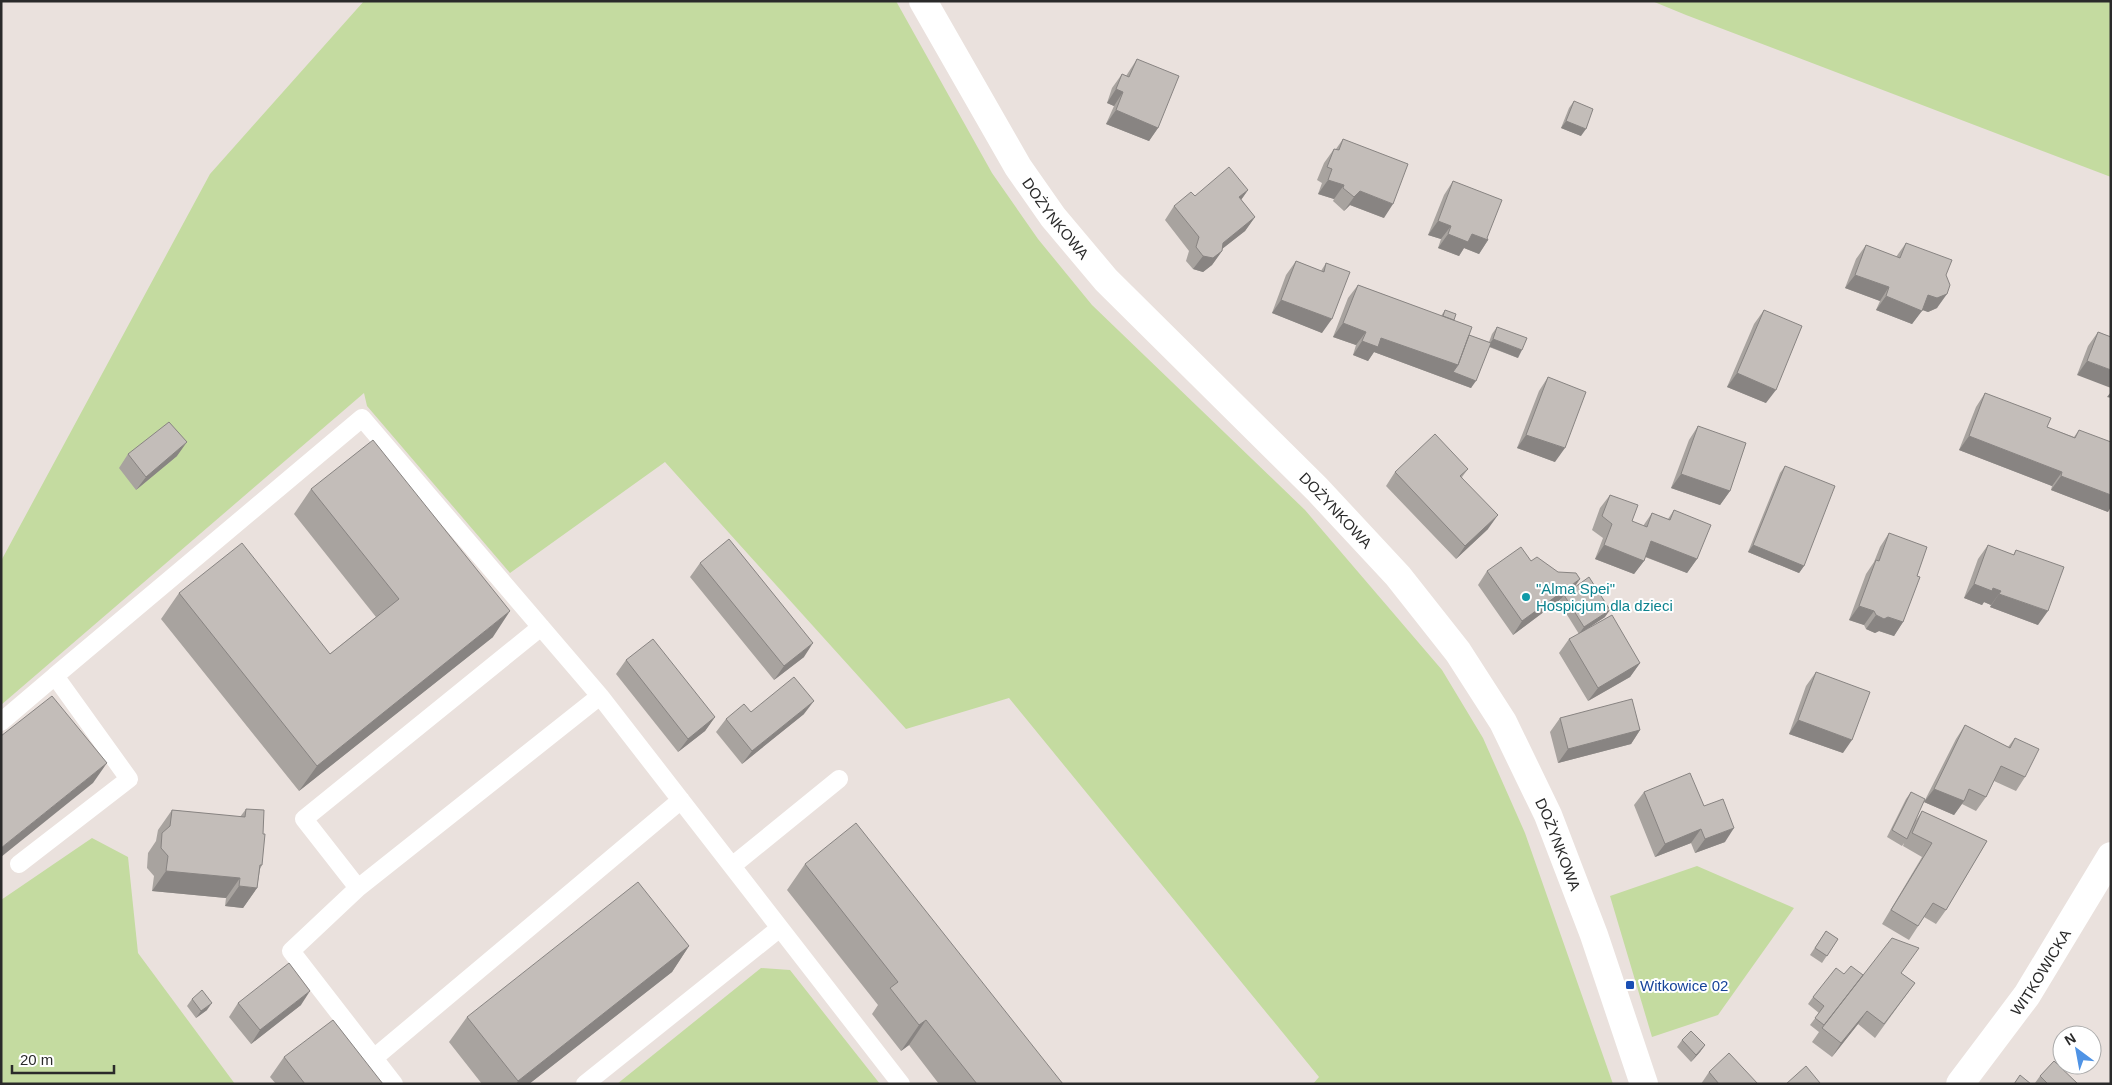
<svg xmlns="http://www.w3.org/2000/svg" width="2112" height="1085" viewBox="0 0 2112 1085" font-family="Helvetica,sans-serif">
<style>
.green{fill:#c4dba0}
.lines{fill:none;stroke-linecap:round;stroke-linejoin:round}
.lane{stroke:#fff;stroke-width:18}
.street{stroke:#fff;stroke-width:28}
.secondary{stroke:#fff;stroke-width:28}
.wall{fill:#a8a39f}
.shaded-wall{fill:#888482}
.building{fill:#c3bdb9;stroke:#888482}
.culture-dot{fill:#0f9aa8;stroke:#fff;stroke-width:2}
.transit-dot{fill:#1a4fb4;stroke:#fff;stroke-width:2}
.labels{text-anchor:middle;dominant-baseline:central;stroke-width:4;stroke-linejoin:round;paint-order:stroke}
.street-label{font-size:15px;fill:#2a2a2a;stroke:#fff}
.culture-label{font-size:15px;fill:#0d838f;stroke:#fff;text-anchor:start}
.transit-label{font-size:15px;fill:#164399;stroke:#fff;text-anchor:start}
</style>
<rect width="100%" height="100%" fill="#eae1dd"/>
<!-- green -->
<path class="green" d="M 364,1 L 896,1 L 992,173 L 1038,239 L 1092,305 L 1305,510 L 1442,670 L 1483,738 L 1525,833 L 1613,1084 L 1313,1084 L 1319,1077 L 1009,698 L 906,729 L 665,462 L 510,573 L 367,406 L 364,393 L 1,705 L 1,561 L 210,174 Z
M 1652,1 L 2111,1 L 2111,177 L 1686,15 Z
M 92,838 L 128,857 L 138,953 L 235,1084 L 1,1084 L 1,900 Z
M 1697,866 L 1794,908 L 1718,1015 L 1652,1037 L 1610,896 Z
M 761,968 L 790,970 L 880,1084 L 617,1084 Z"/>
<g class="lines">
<!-- lane -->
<path class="lane" d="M 1,722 L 55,676
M 19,864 L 129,779 L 55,676 L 362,418 L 600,696 L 901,1084
M 732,866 L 839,779
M 358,888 L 304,819 L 541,627
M 374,1058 L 681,800
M 394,1084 L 291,951 L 358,888 L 600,696
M 585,1084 L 780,928"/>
<!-- street -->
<path class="street" id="s1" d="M 1960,1084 L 2027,995 L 2111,856"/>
<!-- secondary -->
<path class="secondary" id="s2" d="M 923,1 L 1018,167 L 1053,217 L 1106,280 L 1317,489 L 1398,576 L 1458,652 L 1503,722 L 1548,815 L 1594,935 L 1644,1084"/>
</g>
<!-- wall -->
<path class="wall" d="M 1137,59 L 1158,128 L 1149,141 L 1106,124 L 1114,106 L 1107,103 L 1112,88 L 1122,74 L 1126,76 Z
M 1574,101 L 1581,136 L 1561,128 L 1569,108 Z
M 1343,139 L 1384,218 L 1350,205 L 1344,211 L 1333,201 L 1334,199 L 1318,194 L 1322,183 L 1317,180 L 1324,163 L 1334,149 L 1336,149 Z
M 1453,181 L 1488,240 L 1479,254 L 1464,248 L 1459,256 L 1438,248 L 1441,239 L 1428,235 L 1444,195 Z
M 1248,190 L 1241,200 L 1255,217 L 1245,231 L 1222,249 L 1222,251 L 1212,265 L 1203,272 L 1193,269 L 1186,261 L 1189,251 L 1165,220 L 1174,206 L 1195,196 Z
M 1906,243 L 1946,275 L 1937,308 L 1928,312 L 1922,310 L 1912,324 L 1876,310 L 1880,301 L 1845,288 L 1856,259 L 1866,245 L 1896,257 Z
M 1296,261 L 1321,271 L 1326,263 L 1322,333 L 1272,313 L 1286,275 Z
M 1358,285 L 1441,316 L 1445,310 L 1454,320 L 1469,335 L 1489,342 L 1492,334 L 1497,327 L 1518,358 L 1489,347 L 1471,388 L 1374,352 L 1368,361 L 1353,355 L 1356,345 L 1333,337 L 1348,298 Z
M 1764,310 L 1766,403 L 1727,387 L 1754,324 Z
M 2098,332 L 2111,337 L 2077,375 L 2088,346 Z
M 1548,377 L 1555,462 L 1517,448 L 1539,391 Z
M 1985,393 L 2047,427 L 2074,437 L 2079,430 L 2108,512 L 2051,490 L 2052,486 L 1959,450 L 1976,407 Z
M 1698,426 L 1730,491 L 1720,505 L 1671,488 L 1689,440 Z
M 128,454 L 177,456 L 136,490 L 119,468 Z
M 1785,466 L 1804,566 L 1799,573 L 1748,552 L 1780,473 Z
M 1468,469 L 1462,477 L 1488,529 L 1456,559 L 1386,486 L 1395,472 Z
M 311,489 L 493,637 L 299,791 L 161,619 L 179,593 L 330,654 L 376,617 L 294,514 Z
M 1610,495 L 1632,521 L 1643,526 L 1652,513 L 1668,519 L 1674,510 L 1697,559 L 1687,573 L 1645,557 L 1644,561 L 1634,574 L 1595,559 L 1603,538 L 1592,530 L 1600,508 Z
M 1889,533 L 1917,576 L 1903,622 L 1894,636 L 1879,631 L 1875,633 L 1866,629 L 1864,625 L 1849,620 L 1866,574 L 1874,562 L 1880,547 Z
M 1988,545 L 2013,555 L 2016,550 L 2038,625 L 1990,607 L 1991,605 L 1984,602 L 1982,605 L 1964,598 L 1978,559 Z
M 1531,561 L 1558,572 L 1580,579 L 1574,588 L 1605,617 L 1584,631 L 1640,663 L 1630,677 L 1588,701 L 1559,653 L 1569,639 L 1579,634 L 1559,602 L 1561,599 L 1513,635 L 1478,585 L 1487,571 Z
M 700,563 L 804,657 L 774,680 L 690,577 Z
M 626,660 L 715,717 L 705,731 L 678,752 L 616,674 Z
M 1816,672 L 1843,753 L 1789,734 L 1806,686 Z
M 751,712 L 804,714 L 742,764 L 716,732 L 726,719 Z
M 1560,718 L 1640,730 L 1631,744 L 1558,763 L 1550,732 Z
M 1965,725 L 2008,747 L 2015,738 L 2025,777 L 2016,791 L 1994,781 L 1986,797 L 1976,811 L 1962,804 L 1954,815 L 1924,802 L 1956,739 Z
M 1644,792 L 1704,806 L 1725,842 L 1695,853 L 1691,843 L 1655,857 L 1634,805 Z
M 1911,792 L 1916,820 L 1922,811 L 1987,841 L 1946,910 L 1936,924 L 1924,917 L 1909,940 L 1882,924 L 1922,857 L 1903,846 L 1904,843 L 1902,846 L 1887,837 L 1906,799 Z
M 246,809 L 262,865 L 260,869 L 257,888 L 243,908 L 225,906 L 226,898 L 152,891 L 154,876 L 147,868 L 148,853 L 156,841 L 158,830 L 172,810 L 240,817 Z
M 805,864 L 1063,1084 L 939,1084 L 909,1045 L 901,1051 L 872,1014 L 878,1005 L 787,890 Z
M 1826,931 L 1838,939 L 1822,963 L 1810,955 Z
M 689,946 L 672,972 L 529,1084 L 482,1084 L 449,1042 L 467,1017 Z
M 1901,973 L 1915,983 L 1875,1038 L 1858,1024 L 1832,1057 L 1812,1042 L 1819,1032 L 1810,1025 L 1819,1013 L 1808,1004 L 1813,997 L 1844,974 L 1863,975 Z
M 192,999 L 207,1010 L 196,1018 L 187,1006 Z
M 238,1003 L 301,1005 L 251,1044 L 229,1017 Z
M 1682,1040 L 1705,1045 L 1700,1052 L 1691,1062 L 1677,1047 Z
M 284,1057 L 383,1084 L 276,1084 L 270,1077 Z
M 1709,1072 L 1758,1084 L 1701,1084 Z
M 2040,1076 L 2078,1084 L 2036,1084 L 2035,1083 Z"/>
<!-- shaded-wall -->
<path class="shaded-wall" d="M 1116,89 L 1123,92 L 1114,106 L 1107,103 Z
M 1116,110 L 1158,128 L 1149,141 L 1106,124 Z
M 1566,121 L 1586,129 L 1581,136 L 1561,128 Z
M 1328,180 L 1344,185 L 1334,199 L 1318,194 Z
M 1248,190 L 1238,204 L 1239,197 Z
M 1360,191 L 1393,204 L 1384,218 L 1350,205 L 1344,211 L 1354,197 Z
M 1255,217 L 1245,231 L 1213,256 L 1223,243 Z
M 1438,221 L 1451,226 L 1441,239 L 1428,235 Z
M 1448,234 L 1472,234 L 1488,240 L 1479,254 L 1464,248 L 1459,256 L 1438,248 Z
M 1222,251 L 1212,265 L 1203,272 L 1193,269 L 1203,256 Z
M 1855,275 L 1889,287 L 1880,301 L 1845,288 Z
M 1947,294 L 1937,308 L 1928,312 L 1918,308 L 1928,295 Z
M 1886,296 L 1922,311 L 1912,324 L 1876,310 Z
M 1281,300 L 1332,319 L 1322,333 L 1272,313 Z
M 1343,323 L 1366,332 L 1356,345 L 1333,337 Z
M 1381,338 L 1458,365 L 1476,381 L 1471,388 L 1374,352 L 1368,361 L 1353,355 L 1362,341 Z
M 1493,339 L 1522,350 L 1518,358 L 1488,346 Z
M 2087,361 L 2111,370 L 2111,388 L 2077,375 Z
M 1737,373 L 1776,390 L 1766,403 L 1727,387 Z
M 2111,392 L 2111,398 L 2107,397 Z
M 1526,435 L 1565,448 L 1555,462 L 1517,448 Z
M 1969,436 L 2062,472 L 2052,486 L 1959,450 Z
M 187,442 L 177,456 L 136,490 L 146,477 Z
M 1681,474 L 1730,491 L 1720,505 L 1671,488 Z
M 2061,476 L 2111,495 L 2111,507 L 2108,512 L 2051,490 Z
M 1498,515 L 1488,529 L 1456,559 L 1465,546 Z
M 1651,541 L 1697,559 L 1687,573 L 1641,555 Z
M 1604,545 L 1644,561 L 1634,574 L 1595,559 Z
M 1753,545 L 1804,566 L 1799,573 L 1748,552 Z
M 1580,579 L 1570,593 L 1564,595 L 1561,599 L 1513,635 L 1522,621 Z
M 1974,584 L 1993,588 L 2001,591 L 1991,605 L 1984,602 L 1982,605 L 1964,598 Z
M 1999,594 L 2048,611 L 2038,625 L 1990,607 Z
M 1859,606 L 1874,611 L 1864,625 L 1849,620 Z
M 1610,610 L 1605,617 L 1579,634 L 1584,627 Z
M 510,611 L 493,637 L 299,791 L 317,766 Z
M 1876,615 L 1888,617 L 1903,622 L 1894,636 L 1879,631 L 1875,633 L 1866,629 Z
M 813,643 L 804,657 L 774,680 L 784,666 Z
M 1640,663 L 1630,677 L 1588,701 L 1598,688 Z
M 814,701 L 804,714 L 742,764 L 752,751 Z
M 715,717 L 705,731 L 678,752 L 688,739 Z
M 1798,720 L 1852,740 L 1843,753 L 1789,734 Z
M 1640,730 L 1631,744 L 1558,763 L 1568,749 Z
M 107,763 L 93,783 L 1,857 L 1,848 Z
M 1934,789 L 1964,801 L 1954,815 L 1924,802 Z
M 1734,828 L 1725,842 L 1695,853 L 1705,839 Z
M 1701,829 L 1691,843 L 1655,857 L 1665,844 Z
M 166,871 L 240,878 L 226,898 L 152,891 Z
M 239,886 L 257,888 L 243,908 L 225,906 Z
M 689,946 L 672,972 L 529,1084 L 516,1084 L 518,1081 Z
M 310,991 L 301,1005 L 251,1044 L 260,1030 Z
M 212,1003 L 207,1010 L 196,1018 L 201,1011 Z
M 1867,1011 L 1858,1024 L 1832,1057 L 1841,1043 Z
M 926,1020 L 909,1045 L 901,1051 L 919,1025 Z
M 1705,1045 L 1700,1052 L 1691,1062 L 1696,1055 Z"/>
<!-- building -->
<path class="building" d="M 1137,59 L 1179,76 L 1158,128 L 1116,110 L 1123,92 L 1116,89 L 1122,74 L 1129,77 Z
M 1574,101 L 1593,109 L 1586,129 L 1566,121 Z
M 1343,139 L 1408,164 L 1393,204 L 1360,191 L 1354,197 L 1343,188 L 1344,185 L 1328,180 L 1332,169 L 1327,167 L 1334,149 L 1339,150 Z
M 1229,167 L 1248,190 L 1239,197 L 1255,217 L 1223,243 L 1222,251 L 1213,258 L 1203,256 L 1196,247 L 1199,237 L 1174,206 L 1191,192 L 1195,196 Z
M 1453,181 L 1502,200 L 1487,238 L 1488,240 L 1472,234 L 1468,242 L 1448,234 L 1451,226 L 1438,221 Z
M 1906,243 L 1952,260 L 1946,275 L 1950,285 L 1947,294 L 1937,298 L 1928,295 L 1922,311 L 1886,296 L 1889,287 L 1855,275 L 1866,245 L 1900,258 Z
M 1296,261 L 1324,272 L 1326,263 L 1350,272 L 1332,319 L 1281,300 Z
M 1358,285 L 1472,327 L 1458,365 L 1381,338 L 1378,347 L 1362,341 L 1366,332 L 1343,323 Z
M 1445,310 L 1456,314 L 1454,320 L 1443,316 Z
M 1764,310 L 1802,326 L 1776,390 L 1737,373 Z
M 1497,327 L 1527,338 L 1522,350 L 1493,339 Z
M 2098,332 L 2111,337 L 2111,370 L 2087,361 Z
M 1469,335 L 1491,343 L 1476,381 L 1453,372 L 1458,365 Z
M 1548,377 L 1586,392 L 1565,448 L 1526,435 Z
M 1985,393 L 2051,418 L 2047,427 L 2075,438 L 2079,430 L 2111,442 L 2111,495 L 2061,476 L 2062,472 L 1969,436 Z
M 169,422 L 187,442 L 146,477 L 128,454 Z
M 1698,426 L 1746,443 L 1730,491 L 1681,474 Z
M 1435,434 L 1468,469 L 1460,476 L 1498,515 L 1465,546 L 1395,472 Z
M 373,440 L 510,611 L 317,766 L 179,593 L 242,543 L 330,654 L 399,599 L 311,489 Z
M 1785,466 L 1835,486 L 1804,566 L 1753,545 Z
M 1610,495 L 1638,505 L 1632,521 L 1647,527 L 1652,513 L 1670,520 L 1674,510 L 1711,525 L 1697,559 L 1651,541 L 1644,561 L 1604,545 L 1612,524 L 1602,516 Z
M 1889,533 L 1927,547 L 1917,576 L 1920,577 L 1903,622 L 1888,617 L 1884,619 L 1876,615 L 1874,611 L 1859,606 L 1876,560 L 1879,561 Z
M 729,539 L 813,643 L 784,666 L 700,563 Z
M 1988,545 L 2014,555 L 2016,550 L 2064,567 L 2048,611 L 1999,594 L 2001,591 L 1993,588 L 1992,591 L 1974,584 Z
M 1521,547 L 1531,561 L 1537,557 L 1558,572 L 1576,573 L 1580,579 L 1522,621 L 1487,571 Z
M 1589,577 L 1610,610 L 1584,627 L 1564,595 Z
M 1612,615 L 1640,663 L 1598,688 L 1569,639 Z
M 653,639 L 715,717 L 688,739 L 626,660 Z
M 1816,672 L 1870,692 L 1852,740 L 1798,720 Z
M 794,677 L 814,701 L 752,751 L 726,719 L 744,704 L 751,712 Z
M 52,696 L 107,763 L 1,848 L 1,736 Z
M 1632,699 L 1640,730 L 1568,749 L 1560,718 Z
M 1965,725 L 2010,748 L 2015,738 L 2039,749 L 2025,777 L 2001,766 L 1986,797 L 1969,789 L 1964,801 L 1934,789 Z
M 1690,773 L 1704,806 L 1723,799 L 1734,828 L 1705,839 L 1701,829 L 1665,844 L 1644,792 Z
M 1911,792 L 1925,799 L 1907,839 L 1892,830 Z
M 246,809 L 264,810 L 263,834 L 265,834 L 262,865 L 260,865 L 257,888 L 239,886 L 240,878 L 166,871 L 168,856 L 161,848 L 162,833 L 170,826 L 172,810 L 245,817 Z
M 1922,811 L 1987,841 L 1946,910 L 1933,903 L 1918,926 L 1891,910 L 1932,843 L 1912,833 Z
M 856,823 L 1063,1084 L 977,1084 L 926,1020 L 919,1025 L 890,988 L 898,982 L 805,864 Z
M 638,882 L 689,946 L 518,1081 L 467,1017 Z
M 1826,931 L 1838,939 L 1827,956 L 1815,948 Z
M 1892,938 L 1919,948 L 1901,973 L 1915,983 L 1884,1024 L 1867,1011 L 1841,1043 L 1822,1028 Z
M 289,963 L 310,991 L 260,1030 L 238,1003 Z
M 1851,966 L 1863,975 L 1824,1025 L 1815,1018 L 1824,1006 L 1813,997 L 1836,968 L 1844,974 Z
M 202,990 L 212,1003 L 201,1011 L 192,999 Z
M 333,1020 L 383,1084 L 305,1084 L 284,1057 Z
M 1691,1031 L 1705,1045 L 1696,1055 L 1682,1040 Z
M 1729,1053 L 1758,1084 L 1719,1084 L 1709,1072 Z
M 2054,1061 L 2078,1084 L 2048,1084 L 2040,1076 Z
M 1806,1066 L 1820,1083 L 1819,1084 L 1786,1084 Z
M 2020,1075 L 2031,1084 L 2014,1084 Z"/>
<!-- markers -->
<circle class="culture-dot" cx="1526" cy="597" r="5"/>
<rect class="transit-dot" x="1625" y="980" width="10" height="10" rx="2.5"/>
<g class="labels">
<!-- street labels -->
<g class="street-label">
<text stroke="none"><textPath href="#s2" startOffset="255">DOŻYNKOWA</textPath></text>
<text stroke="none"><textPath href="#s2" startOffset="660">DOŻYNKOWA</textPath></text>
<text stroke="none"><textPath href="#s2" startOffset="1065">DOŻYNKOWA</textPath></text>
<text stroke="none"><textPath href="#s1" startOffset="138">WITKOWICKA</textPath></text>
</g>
<!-- culture labels -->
<g class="culture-label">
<text x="1536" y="588">"Alma Spei"<tspan x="1536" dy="17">Hospicjum dla dzieci</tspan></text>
</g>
<!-- transit labels -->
<g class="transit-label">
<text x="1640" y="985">Witkowice 02</text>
</g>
</g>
<!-- border -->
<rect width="2112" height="1085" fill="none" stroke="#2a2a2a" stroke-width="5"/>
<!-- north arrow -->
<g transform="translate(2077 1050) rotate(328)"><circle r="24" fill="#ffffff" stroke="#aaaaaa"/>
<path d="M0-4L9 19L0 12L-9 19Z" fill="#4f93e5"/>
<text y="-8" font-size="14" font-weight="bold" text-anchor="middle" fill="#2a2a2a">N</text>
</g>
<!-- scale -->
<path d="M12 1065v8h102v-8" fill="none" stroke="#2a2a2a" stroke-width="2.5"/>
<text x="20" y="1065" font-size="15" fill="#2a2a2a" stroke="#ffffff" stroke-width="4" paint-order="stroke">20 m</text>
</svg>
